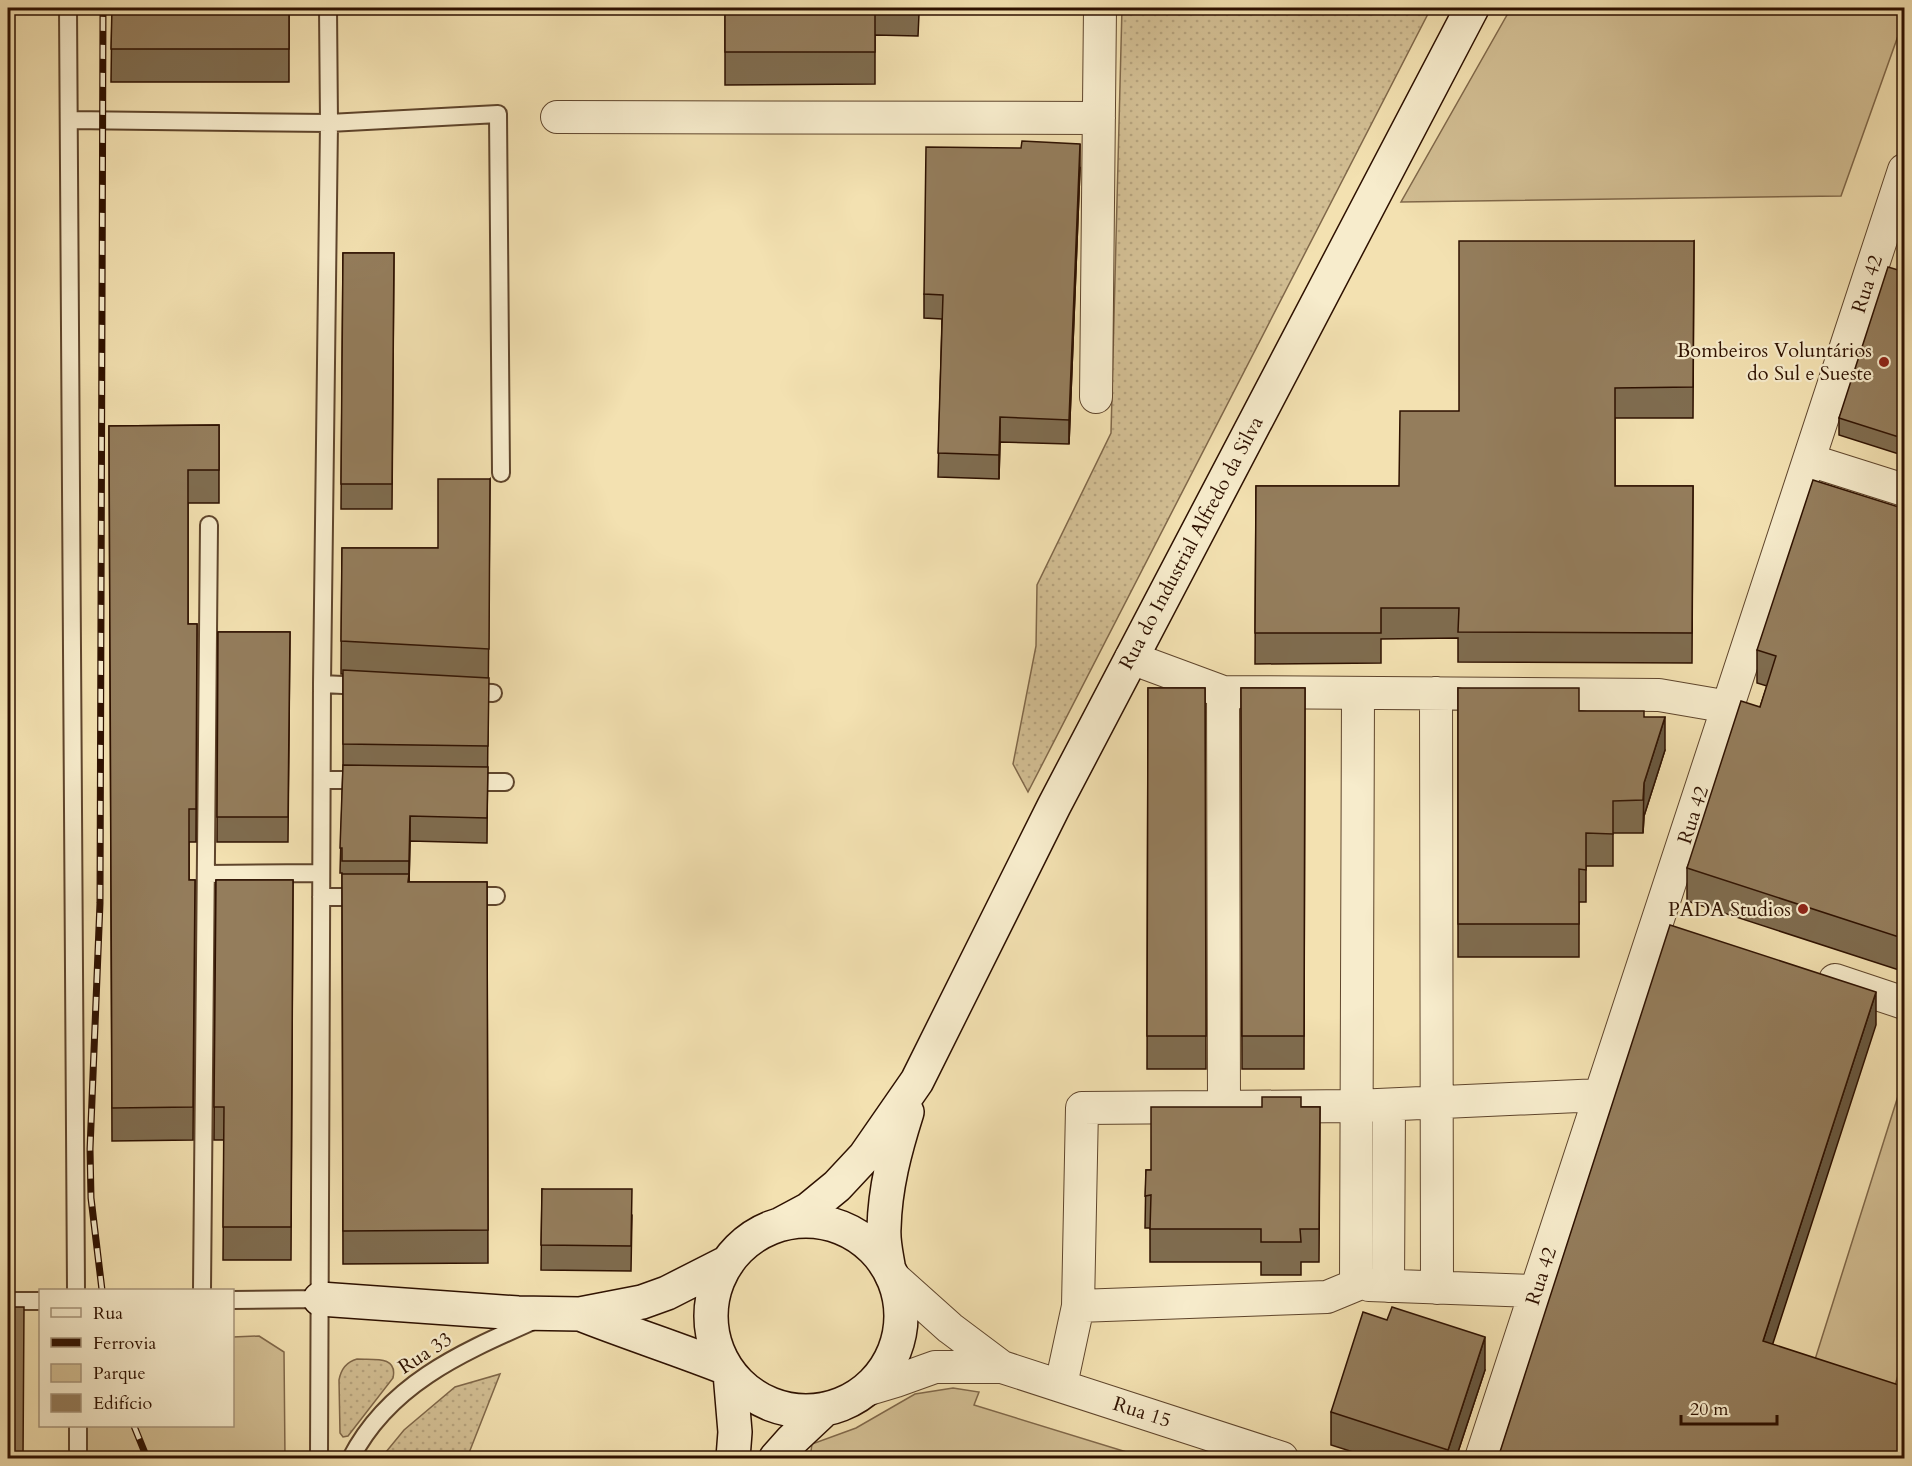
<svg xmlns="http://www.w3.org/2000/svg" width="1912" height="1466" viewBox="0 0 1912 1466" font-family="Cardo,serif">
<style>
.grass{fill:url(#grass-dots);stroke:#80684a;stroke-width:1.5}
.park{fill:#d2be93;stroke:#80684a;stroke-width:1.5}
.lines{fill:none;stroke-linecap:round;stroke-linejoin:round}
.lane-casing{stroke:#5f452c;stroke-width:20}
.street-casing{stroke:#5f452c;stroke-width:34}
.secondary-casing{stroke:#2e1100;stroke-width:36}
.lane{stroke:#f7eccc;stroke-width:16}
.street{stroke:#f7eccc;stroke-width:32}
.secondary{stroke:#f7eccc;stroke-width:33}
.rail-casing{stroke:#2e1100;stroke-width:7}
.rail{stroke:#f7eccc;stroke-width:4.5;stroke-dasharray:14;stroke-linecap:butt}
.wall{fill:#7f6c4f;stroke:#2e1100;stroke-width:1.5}
.shaded-wall{fill:#685840;stroke:#2e1100;stroke-width:1.5}
.building{fill:#947d5c;stroke:#2e1100;stroke-width:1.5}
.poi-dot{fill:#8f2418;stroke:#f7eccc;stroke-width:2}
.labels{text-anchor:middle;dominant-baseline:central;stroke-width:4.5;stroke-linejoin:round;paint-order:stroke}
.street-label{font-size:20px;fill:#2e1100;stroke:#f7eccc}
.poi-label{font-size:20px;fill:#2e1100;stroke:#f7eccc;text-anchor:end}
</style>
<defs>
<pattern id="grass-dots" width="8" height="8" patternUnits="userSpaceOnUse" patternTransform="scale(1.5)"><rect width="8" height="8" fill="#d2be93"/><path d="M2 2h.1M6 6h.1" fill="none" stroke="#b5a27d" stroke-width="1.8" stroke-linecap="round"/></pattern>
</defs>
<rect width="100%" height="100%" fill="#f3e1b1"/>
<filter id="stains"><feTurbulence type="fractalNoise" baseFrequency=".00333" numOctaves="4"/><feColorMatrix values="0 0 0 0 .2 0 0 0 0 .09 0 0 0 0 .02 0 0 0 .5 -.17"/></filter>
<radialGradient id="worn" r=".72"><stop offset=".6" stop-color="#630" stop-opacity="0"/><stop offset="1" stop-color="#630" stop-opacity=".3"/></radialGradient>
<!-- grass -->
<path class="grass" d="M 1122,8 L 1431,8 L 1028,792 L 1013,764 L 1036,646 L 1037,585 L 1111,433 Z
M 357,1359 C 373,1360 398,1355 393,1378 L 348,1436 L 343,1437 L 340,1433 L 339,1380 C 341,1369 346,1362 357,1359 Z
M 500,1374 L 467,1458 L 381,1458 L 404,1430 L 455,1387 Z"/>
<!-- park -->
<path class="park" d="M 1511,8 L 1904,8 L 1904,19 L 1841,196 L 1401,202 Z
M 1904,1077 L 1904,1356 L 1892,1395 L 1812,1369 Z
M 259,1336 L 284,1352 L 285,1458 L 84,1458 L 82,1426 L 232,1426 L 233,1337 Z
M 953,1388 L 979,1392 L 974,1405 L 1146,1458 L 810,1458 L 812,1444 L 856,1428 L 915,1394 Z"/>
<g class="lines">
<!-- lane casing -->
<g class="lane-casing">
<path id="lane" d="M 68,8 L 76,1290
M 70,120 L 329,123 L 498,114 L 501,473
M 322,684 L 363,686
M 467,692 L 493,693
M 322,780 L 363,780
M 467,782 L 505,782
M 206,874 L 321,873
M 466,896 L 496,896
M 321,897 L 362,897
M 202,1290 L 209,525
M 232,1300 L 320,1299
M 8,1301 L 40,1301
M 78,1458 L 78,1426
M 319,1458 L 322,684 L 329,123 L 328,8
M 351,1458 C 389,1384 461,1353 533,1321"/>
</g>
<!-- street casing -->
<g class="street-casing">
<path id="street" d="M 557,117 L 1099,118
M 1096,397 L 1100,8
M 1809,460 L 1904,490
M 1131,658 L 1223,692 L 1659,695 L 1729,707
M 1223,692 L 1224,1107
M 1436,693 L 1437,1288
M 1835,980 L 1904,1003
M 892,1276 L 950,1328 L 1002,1367
M 1369,1285 L 1536,1291
M 1388,1286 L 1389,1105
M 1078,1306 L 1082,1108 L 1356,1106 L 1600,1095
M 1061,1385 L 1078,1306 L 1327,1297 L 1356,1285 L 1358,693
M 866,1390 L 896,1381 L 935,1367 L 1002,1367 L 1282,1458
M 1481,1458 L 1904,170"/>
</g>
<!-- secondary casing -->
<g class="secondary-casing">
<path id="secondary" d="M711 1316a95 95 0 1 1 190 0a95 95 0 1 1-190 0Z
M 781,1224 L 809,1209 L 837,1186 L 865,1156 L 917,1081 L 1054,806 L 1472,8
M 888,1265 C 886,1253 883,1240 884,1228 C 885,1187 895,1150 907,1112
M 320,1299 L 518,1313 L 580,1314 L 642,1302 L 667,1293 L 728,1262
M 580,1314 C 628,1333 678,1349 726,1368
M 730,1373 L 735,1432 L 733,1458
M 776,1458 L 792,1440 L 825,1409"/>
</g>
<!-- lane -->
<use href="#lane" class="lane"/>
<!-- street -->
<use href="#street" class="street"/>
<!-- secondary -->
<use href="#secondary" class="secondary"/>
<!-- rail casing -->
<g class="rail-casing">
<path id="rail" d="M 102,1290 L 91,1198 L 90,1149 L 100,903 L 103,8
M 134,1426 L 147,1458"/>
</g>
<!-- rail -->
<use href="#rail" class="rail"/>
</g>
<!-- wall -->
<path class="wall" d="M 8,8 L 12,8 L 11,73 L 8,73 Z
M 112,8 L 289,8 L 289,82 L 111,82 Z
M 725,8 L 984,8 L 984,14 L 919,14 L 918,36 L 875,35 L 875,84 L 725,85 Z
M 1080,168 L 1069,444 L 1000,442 L 999,479 L 938,477 L 942,319 L 924,318 L 924,294 Z
M 1694,241 L 1693,418 L 1615,418 L 1615,486 L 1693,486 L 1692,663 L 1458,662 L 1458,638 L 1381,639 L 1381,663 L 1255,664 L 1256,486 L 1399,486 L 1459,411 Z
M 343,253 L 394,253 L 392,509 L 341,509 Z
M 1905,272 L 1905,456 L 1839,435 L 1839,418 Z
M 219,425 L 219,503 L 188,503 L 188,624 L 197,624 L 196,842 L 189,842 L 189,880 L 195,880 L 193,1140 L 112,1141 L 109,426 Z
M 490,479 L 487,843 L 410,841 L 409,882 L 487,882 L 488,1263 L 343,1264 L 342,873 L 340,873 L 343,765 L 343,674 L 341,674 L 342,548 L 438,548 Z
M 1905,509 L 1905,972 L 1687,901 L 1687,868 L 1760,707 L 1767,686 L 1757,683 L 1757,650 Z
M 218,632 L 290,632 L 288,842 L 217,842 Z
M 1148,688 L 1205,688 L 1206,1069 L 1147,1069 Z
M 1241,688 L 1305,688 L 1304,1069 L 1242,1069 Z
M 1458,688 L 1579,711 L 1644,717 L 1665,750 L 1644,816 L 1643,833 L 1613,833 L 1613,866 L 1586,866 L 1586,902 L 1579,902 L 1579,957 L 1458,957 Z
M 216,880 L 293,880 L 291,1260 L 223,1260 L 224,1140 L 214,1140 Z
M 1301,1107 L 1320,1107 L 1319,1262 L 1301,1262 L 1301,1275 L 1261,1275 L 1261,1262 L 1150,1262 L 1150,1228 L 1145,1228 L 1146,1170 L 1151,1170 Z
M 542,1189 L 632,1215 L 631,1271 L 541,1270 Z
M 1387,1320 L 1485,1370 L 1456,1458 L 1372,1458 L 1331,1445 L 1331,1412 Z"/>
<!-- shaded-wall -->
<path class="shaded-wall" d="M 1080,144 L 1080,168 L 1069,444 L 1069,420 Z
M 1000,417 L 1000,442 L 999,479 L 999,455 Z
M 1665,717 L 1665,750 L 1644,816 L 1643,833 L 1644,783 Z
M 410,816 L 410,841 L 409,886 L 409,861 Z
M 1876,992 L 1876,1025 L 1763,1374 L 1763,1341 Z
M 1485,1337 L 1485,1370 L 1456,1458 L 1448,1458 L 1448,1450 Z"/>
<!-- building -->
<path class="building" d="M 8,8 L 11,8 L 11,48 L 8,47 Z
M 112,8 L 289,8 L 289,49 L 111,49 Z
M 725,8 L 875,8 L 875,52 L 725,52 Z
M 1022,141 L 1080,144 L 1069,420 L 1000,417 L 999,455 L 938,453 L 943,295 L 924,294 L 926,147 L 1021,148 Z
M 1459,241 L 1694,241 L 1693,387 L 1615,388 L 1615,486 L 1693,486 L 1692,633 L 1458,632 L 1459,608 L 1381,608 L 1381,633 L 1255,633 L 1256,486 L 1399,486 L 1400,411 L 1459,411 Z
M 343,253 L 394,253 L 392,484 L 341,484 Z
M 1888,267 L 1905,272 L 1905,439 L 1839,418 Z
M 219,425 L 219,470 L 188,470 L 188,624 L 197,624 L 196,809 L 189,809 L 189,880 L 195,880 L 193,1107 L 112,1108 L 109,426 Z
M 438,479 L 490,479 L 489,649 L 341,641 L 342,548 L 438,548 Z
M 1813,480 L 1905,509 L 1905,939 L 1687,868 L 1741,701 L 1760,707 L 1776,656 L 1757,650 Z
M 218,632 L 290,632 L 288,817 L 217,817 Z
M 343,670 L 489,678 L 488,746 L 343,744 Z
M 1148,688 L 1205,688 L 1206,1036 L 1147,1036 Z
M 1241,688 L 1305,688 L 1304,1036 L 1242,1036 Z
M 1458,688 L 1579,688 L 1579,711 L 1644,711 L 1644,717 L 1665,717 L 1644,783 L 1643,800 L 1613,801 L 1613,834 L 1586,833 L 1586,870 L 1579,869 L 1579,924 L 1458,924 Z
M 343,765 L 488,767 L 487,818 L 410,816 L 409,861 L 342,861 L 342,848 L 340,848 Z
M 342,874 L 409,874 L 408,882 L 487,882 L 488,1230 L 343,1231 Z
M 216,880 L 293,880 L 291,1227 L 223,1227 L 224,1107 L 214,1107 Z
M 1670,925 L 1876,992 L 1763,1341 L 1905,1387 L 1905,1458 L 1498,1458 Z
M 1262,1097 L 1301,1097 L 1301,1107 L 1320,1107 L 1319,1229 L 1300,1229 L 1301,1242 L 1261,1242 L 1261,1229 L 1150,1229 L 1151,1195 L 1145,1196 L 1146,1170 L 1151,1170 L 1151,1107 L 1262,1107 Z
M 542,1189 L 632,1189 L 631,1246 L 541,1245 Z
M 8,1307 L 24,1307 L 23,1458 L 8,1458 Z
M 1392,1307 L 1485,1337 L 1448,1450 L 1331,1412 L 1363,1312 L 1387,1320 Z"/>
<!-- markers -->
<g class="poi-dot">
<circle cx="1884" cy="362" r="6"/>
<circle cx="1803" cy="909" r="6"/>
</g>
<g class="labels">
<!-- street labels -->
<g class="street-label">
<text transform="translate(1867 284) rotate(-72)">Rua 42</text>
<text transform="translate(1191 543) rotate(-62)">Rua do Industrial Alfredo da Silva</text>
<text transform="translate(1693 815) rotate(-72)">Rua 42</text>
<text transform="translate(1541 1276) rotate(-72)">Rua 42</text>
<text transform="translate(425 1353) rotate(-33)">Rua 33</text>
<text transform="translate(1142 1412) rotate(18)">Rua 15</text>
</g>
<!-- poi labels -->
<g class="poi-label">
<text x="1872" y="350">Bombeiros Voluntários<tspan x="1872" dy="23">do Sul e Sueste</tspan></text>
<text x="1791" y="909">PADA Studios</text>
</g>
</g>
<!-- margin -->
<rect width="1912" height="1466" fill="none" stroke="#f3e1b1" stroke-width="30"/>
<rect x="9" y="9" width="1894" height="1448" fill="none" stroke="#2e1100" stroke-width="3"/>
<rect x="15" y="15" width="1882" height="1436" fill="none" stroke="#2e1100" stroke-width="1.5"/>
<!-- legend -->
<rect x="39" y="1289" width="195" height="138" fill="#f7eccc" stroke="#a7947a" stroke-width="1.5"/>
<rect x="51" y="1308" width="30" height="9" fill="#f7eccc" stroke="#a7947a" stroke-width="1.5"/>
<text x="93" y="1319" font-size="18" fill="#2e1100">Rua</text>
<rect x="51" y="1338" width="30" height="9" fill="#2e1100" stroke="#a7947a" stroke-width="1.5"/>
<text x="93" y="1349" font-size="18" fill="#2e1100">Ferrovia</text>
<rect x="51" y="1364" width="30" height="18" fill="#d2be93" stroke="#a7947a" stroke-width="1.5"/>
<text x="93" y="1379" font-size="18" fill="#2e1100">Parque</text>
<rect x="51" y="1394" width="30" height="18" fill="#947d5c" stroke="#a7947a" stroke-width="1.5"/>
<text x="93" y="1409" font-size="18" fill="#2e1100">Edifício</text>
<!-- scale -->
<path d="M1681 1415v9h96v-9" fill="none" stroke="#2e1100" stroke-width="3"/>
<text x="1690" y="1415" font-size="18" fill="#2e1100" stroke="#f7eccc" stroke-width="4.5" paint-order="stroke">20 m</text>
<rect width="100%" height="100%" filter="url(#stains)"/>
<rect width="100%" height="100%" fill="url(#worn)"/>
</svg>
